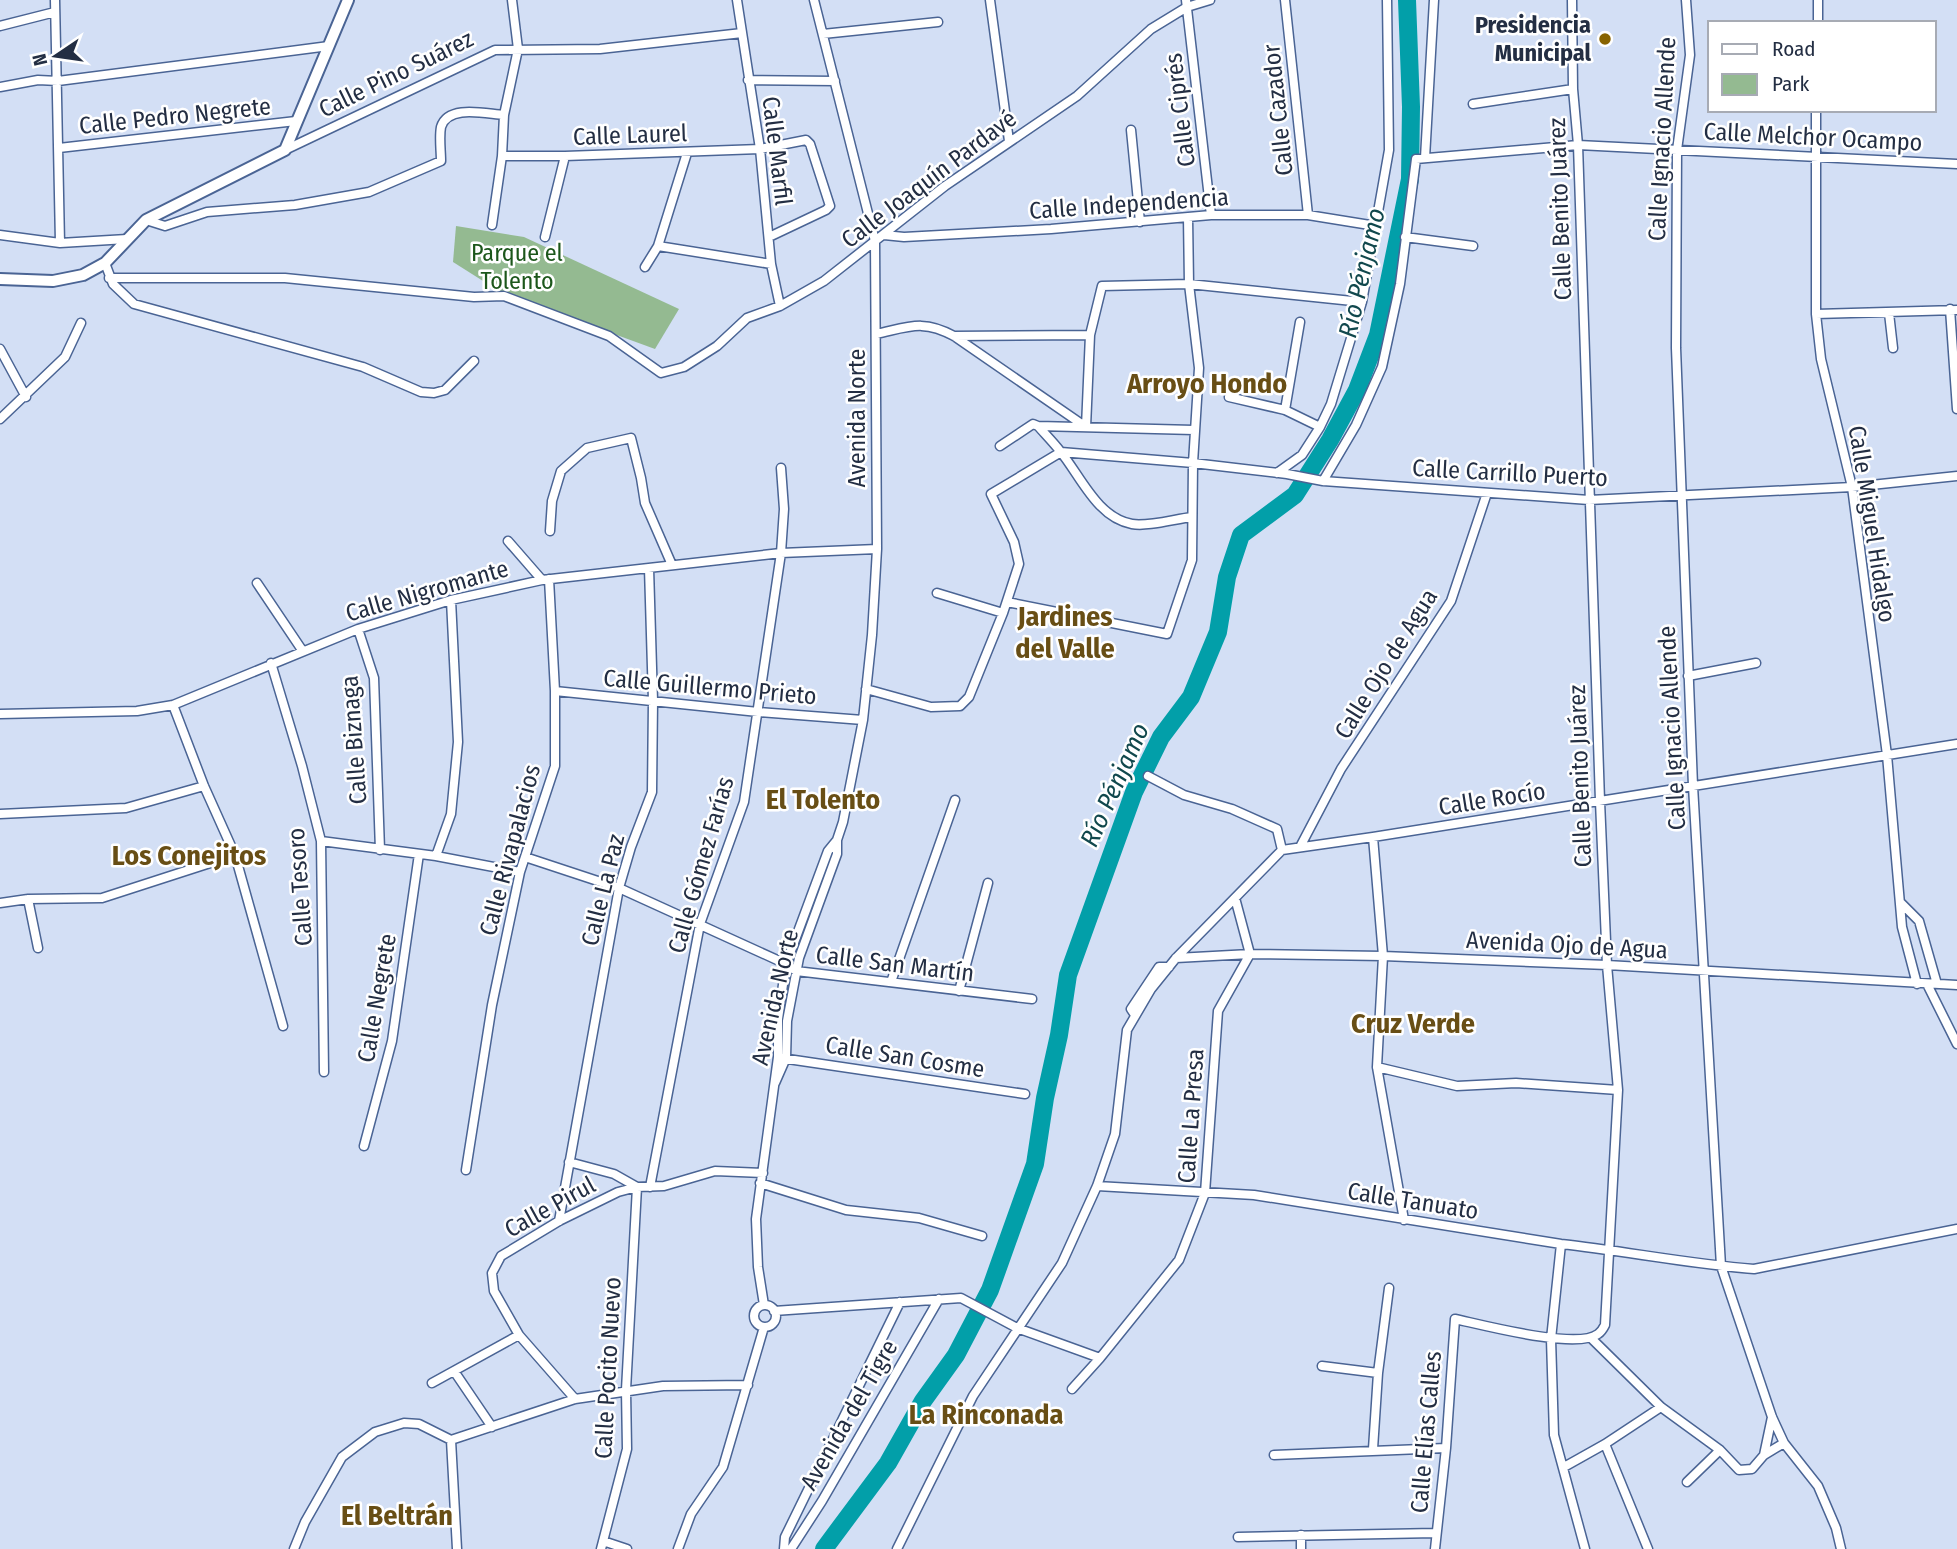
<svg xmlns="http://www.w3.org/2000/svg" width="1957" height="1549" viewBox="0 0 1957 1549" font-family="'Fira Sans Condensed',sans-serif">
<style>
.green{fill:#94ba91}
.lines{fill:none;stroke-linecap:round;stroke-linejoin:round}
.river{stroke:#029fa9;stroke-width:18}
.street-casing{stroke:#4a6494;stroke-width:11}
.secondary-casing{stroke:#4a6494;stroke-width:14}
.street{stroke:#fff;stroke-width:8}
.secondary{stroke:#fff;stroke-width:10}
.poi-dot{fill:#886300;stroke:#fff;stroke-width:2.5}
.labels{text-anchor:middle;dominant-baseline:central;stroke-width:5;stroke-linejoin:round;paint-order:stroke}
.poi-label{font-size:24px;font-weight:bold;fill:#232e43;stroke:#fff;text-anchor:end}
.street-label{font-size:24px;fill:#232e43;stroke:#fff}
.park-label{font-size:24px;fill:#1c571b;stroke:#fff}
.water-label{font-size:26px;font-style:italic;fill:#11484d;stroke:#fff}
.quarter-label{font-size:28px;font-weight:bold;fill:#684e15;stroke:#fff}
</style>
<rect width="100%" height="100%" fill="#d3dff5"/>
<!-- green -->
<path class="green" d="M 456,226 L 524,237 L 679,309 L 655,349 L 502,293 L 453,262 Z"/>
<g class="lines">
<!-- river -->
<path class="river" d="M 824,1549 L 888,1463 L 923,1401 L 956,1355 L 990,1290 L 1035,1164 L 1045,1098 L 1059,1035 L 1068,975 L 1134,792 L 1161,737 L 1191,697 L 1218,632 L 1227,577 L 1241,535 L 1295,495 L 1330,440 L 1357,390 L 1378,335 L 1410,179 L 1411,107 L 1407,0"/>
<!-- street casing -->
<g class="street-casing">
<path id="street" d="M 55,0 L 60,243
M 737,0 L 760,149 L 771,264 L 780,306
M 990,0 L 1009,141
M 1186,0 L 1211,215
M 1285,0 L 1308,215
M 1686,0 L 1690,55 L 1677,150 L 1676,348 L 1693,786 L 1721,1266 L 1772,1417 L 1784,1443 L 1818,1486 L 1836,1528 L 1841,1549
M 1818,23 L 1818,0
M 0,26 L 55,12
M 823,34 L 938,22
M 748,80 L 835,81
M 0,87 L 38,80 L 58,81 L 329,46
M 1473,104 L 1573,89
M 1816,110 L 1816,314 L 1821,359 L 1852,487 L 1887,755 L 1902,927 L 1917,984
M 1131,130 L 1140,222
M 59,148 L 296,121
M 285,150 L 495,50 L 600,49 L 742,33
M 502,156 L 565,156 L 760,149 L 806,140 L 810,144 L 830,206 L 826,210 L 769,237
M 1425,158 L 1434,0
M 146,220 L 165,226 L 207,212 L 295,205 L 369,192 L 441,161 C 441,151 439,137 441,127 C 448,104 486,114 504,115
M 492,225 L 502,156 L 504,115 L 518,49 L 512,0
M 0,235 L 60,243 L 127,239
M 884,235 L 904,237 L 1051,229 L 1211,215 L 1308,215 L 1376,226
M 545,237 L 565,156
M 1405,237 L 1473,246
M 658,246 L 771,264
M 105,263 L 113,284 L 134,304 L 363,367 L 421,392 L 434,393 L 445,390 L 474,361
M 645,267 L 658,246 L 687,153
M 109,278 L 285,278 L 474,297 L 504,296 L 609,336 L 661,373 L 684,367 L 717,346 L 747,318 L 780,306 L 824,281 L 945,186 L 1077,96 L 1151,29 L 1187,7 L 1210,0
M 1950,309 L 1957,409
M 1889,313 L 1893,348
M 1816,314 L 1957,310
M 876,334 C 909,327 923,319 954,336 L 1086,427
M 954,336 L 1090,335
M 0,349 L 26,397
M 1229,397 L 1285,410 L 1320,427
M 1285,410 L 1300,322
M 0,419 L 65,357 L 81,323
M 1038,426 L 1194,430
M 1086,427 L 1090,335 L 1102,286 L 1189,284 L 1362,302
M 1000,446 L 1033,424 L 1038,426 C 1045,434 1053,442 1060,451 C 1080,475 1097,518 1132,524 C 1147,527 1175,519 1192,517
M 1277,473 L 1302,455 L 1320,427 L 1331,404 L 1362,302 L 1389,150 L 1387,0
M 1323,481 L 1356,425 L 1382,367 L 1400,284 L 1416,159 L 1578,145 L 1957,164
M 550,531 L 552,501 L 561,471 L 587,448 L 631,438 L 641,478 L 645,503 L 672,565
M 508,541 L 542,580
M 257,583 L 302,650
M 937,593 L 1003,613
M 1007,602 L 1167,634 L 1192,560 L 1193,463 L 1199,368 L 1189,284 L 1188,217
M 358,629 L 374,678 L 380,850
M 271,663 L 302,766 L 321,841 L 324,1072
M 1688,676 L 1756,663
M 866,689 L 931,707 L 960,706 L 969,697 L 1003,613 L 1019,564 L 1014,542 L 991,494 L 1061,452 L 1193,463 L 1287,474 L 1323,481 L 1589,500 L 1852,487 L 1957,476
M 555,691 L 758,712 L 863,720
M 173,705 L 204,786 L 235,855 L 283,1026
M 0,714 L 137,711 L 173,705 L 358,629 L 451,600 L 542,580 L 781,553 L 877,549
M 1148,776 L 1184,795 L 1232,809 L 1277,829 L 1282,850
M 0,814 L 126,808 L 204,786
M 1373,837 L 1383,956 L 1377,1067 L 1404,1220
M 321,841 L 436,856 L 520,872
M 1300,847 L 1341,769 L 1451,601 L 1487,493
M 1282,850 L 1373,837 L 1957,744
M 436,856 L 451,814 L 458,742 L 451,600
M 525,857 L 619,888 L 786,964 L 796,971 L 1032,999
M 28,899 L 38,948
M 1900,902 L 1919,921 L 1937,984
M 0,903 L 28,899 L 102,898 L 235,855
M 1176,958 L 1250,954 L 1383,956 L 1607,965 L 1957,985
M 891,982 L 955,800
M 1927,984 L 1957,1044
M 959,991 L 988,883
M 1135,1015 L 1131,1009 L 1159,967 L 1169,967
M 781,1058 L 1025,1094
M 1377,1067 L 1457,1086 L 1516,1083 L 1618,1090
M 775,1083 L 786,1058 L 787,1021 L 799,958 L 837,854 L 837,840 L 843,822 L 863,720 L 872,635 L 877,549 L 875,241 L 814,0
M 364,1146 L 392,1041 L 419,854
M 569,1162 L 614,1174 L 637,1187
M 466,1170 L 492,1005 L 520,872 L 555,766 L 555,691 L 549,579
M 760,1183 L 846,1210 L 919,1218 L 982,1236
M 1097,1186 L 1254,1195 L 1561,1244 C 1625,1251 1689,1264 1754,1269 L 1957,1229
M 650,1187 L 700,924 L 744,802 L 781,553 L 784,509 L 781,468
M 559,1221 L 619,888 L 631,847 L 652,792 L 653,701 L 649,568
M 1561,1244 L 1551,1339 L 1554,1435 L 1585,1549
M 764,1305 L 758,1267 L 756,1219 L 778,1057 L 778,1019 L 786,964 L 828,851 L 837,840
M754 1316a11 11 0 1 1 22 0a11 11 0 1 1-22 0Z
M 774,1311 L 961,1298 L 1017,1328 L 1100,1358
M 1591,1338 L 1661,1407 L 1720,1450 L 1739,1470 L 1752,1469 L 1764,1455 L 1784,1443
M 1322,1366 L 1378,1373
M 454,1371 L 492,1427
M 432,1383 L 519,1335
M 1072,1389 L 1100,1358 L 1179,1260 L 1205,1193 L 1218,1011 L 1250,954 L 1235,898
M 575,1399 L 519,1335 L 494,1291 L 492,1273 L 501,1256 L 559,1221 L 618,1192 L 637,1187 L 664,1186 L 715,1171 L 763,1173
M 451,1440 L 575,1399 L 663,1386 L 748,1385
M 451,1440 L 457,1549
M 1605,1444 L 1648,1549
M 1373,1449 L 1378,1373 L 1389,1288
M 1274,1455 L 1446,1448
M 1764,1455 L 1772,1417
M 1564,1467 L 1605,1444 L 1661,1407
M 1687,1482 L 1720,1450
M 1238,1537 L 1435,1533
M 603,1541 L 627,1549
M 294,1549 L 305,1522 L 342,1457 L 375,1432 L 404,1423 L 419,1424 L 451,1440
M 601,1549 L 627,1449 L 626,1390 L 637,1187
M 678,1549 L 691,1514 L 723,1467 L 764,1327
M 784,1549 L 785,1537 L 900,1302
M 791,1549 L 822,1501 L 939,1299
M 897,1549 L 973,1396 L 1062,1263 L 1097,1186 L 1115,1134 L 1127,1030 L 1151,989 L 1176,958 L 1282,850
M 1301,1549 L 1301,1535
M 1435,1549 L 1446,1448 L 1455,1319 C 1483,1325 1577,1350 1598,1334 C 1601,1332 1603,1329 1605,1325 L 1618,1090 L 1607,965 L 1600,801 L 1578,145 L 1573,89 L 1572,0"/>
</g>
<!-- secondary casing -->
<g class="secondary-casing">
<path id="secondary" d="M 0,279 L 53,281 L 83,275 L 105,263 L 146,220 L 285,150 L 348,0"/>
</g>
<!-- street -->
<use href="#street" class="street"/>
<!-- secondary -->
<use href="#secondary" class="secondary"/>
</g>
<!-- markers -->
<circle class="poi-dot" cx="1605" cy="39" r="7"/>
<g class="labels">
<!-- poi labels -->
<g class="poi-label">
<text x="1591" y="25">Presidencia<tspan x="1591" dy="28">Municipal</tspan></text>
</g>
<!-- street labels -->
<g class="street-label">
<text transform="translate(396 74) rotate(-26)">Calle Pino Suárez</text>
<text transform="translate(1180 110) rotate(-97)">Calle Ciprés</text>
<text transform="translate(1278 110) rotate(-96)">Calle Cazador</text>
<text transform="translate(175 116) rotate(-6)">Calle Pedro Negrete</text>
<text transform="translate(630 135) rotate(-2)">Calle Laurel</text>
<text transform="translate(1813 137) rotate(3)">Calle Melchor Ocampo</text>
<text transform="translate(1662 139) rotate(-87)">Calle Ignacio Allende</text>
<text transform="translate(777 151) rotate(83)">Calle Marfil</text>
<text transform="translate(929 179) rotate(-37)">Calle Joaquín Pardavé</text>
<text transform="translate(1129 204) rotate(-4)">Calle Independencia</text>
<text transform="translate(1560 209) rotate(-92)">Calle Benito Juárez</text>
<text transform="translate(857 418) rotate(-90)">Avenida Norte</text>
<text transform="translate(1510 473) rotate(3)">Calle Carrillo Puerto</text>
<text transform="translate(1872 524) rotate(81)">Calle Miguel Hidalgo</text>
<text transform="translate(427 591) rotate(-16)">Calle Nigromante</text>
<text transform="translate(1386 664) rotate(-58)">Calle Ojo de Agua</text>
<text transform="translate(710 687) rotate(5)">Calle Guillermo Prieto</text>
<text transform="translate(1672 728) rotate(-93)">Calle Ignacio Allende</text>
<text transform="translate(354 740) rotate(-94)">Calle Biznaga</text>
<text transform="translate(1580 776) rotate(-92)">Calle Benito Juárez</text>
<text transform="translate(1492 799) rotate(-9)">Calle Rocío</text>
<text transform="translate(510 850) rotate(-75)">Calle Rivapalacios</text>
<text transform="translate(701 865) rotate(-74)">Calle Gómez Farías</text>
<text transform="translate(300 887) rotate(-94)">Calle Tesoro</text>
<text transform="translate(603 890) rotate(-76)">Calle La Paz</text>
<text transform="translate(1567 945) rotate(3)">Avenida Ojo de Agua</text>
<text transform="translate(895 964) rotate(7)">Calle San Martín</text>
<text transform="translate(775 997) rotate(-77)">Avenida Norte</text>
<text transform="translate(377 998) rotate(-80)">Calle Negrete</text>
<text transform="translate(905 1057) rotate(9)">Calle San Cosme</text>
<text transform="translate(1191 1116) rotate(-86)">Calle La Presa</text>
<text transform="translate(1413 1201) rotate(9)">Calle Tanuato</text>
<text transform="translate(550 1207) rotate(-29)">Calle Pirul</text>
<text transform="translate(608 1368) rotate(-87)">Calle Pocito Nuevo</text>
<text transform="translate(849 1415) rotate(-60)">Avenida del Tigre</text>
<text transform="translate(1426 1432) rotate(-85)">Calle Elías Calles</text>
</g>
<!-- park labels -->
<g class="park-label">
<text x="517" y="253">Parque el<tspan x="517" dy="28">Tolento</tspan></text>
</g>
<!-- water labels -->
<g class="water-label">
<text transform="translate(1362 273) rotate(-77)">Río Pénjamo</text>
<text transform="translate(1115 785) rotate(-66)">Río Pénjamo</text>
</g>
<!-- quarter labels -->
<g class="quarter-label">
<text x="1207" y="383">Arroyo Hondo</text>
<text x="1065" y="616">Jardines<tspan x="1065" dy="32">del Valle</tspan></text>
<text x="823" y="799">El Tolento</text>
<text x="189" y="855">Los Conejitos</text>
<text x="1413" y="1023">Cruz Verde</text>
<text x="986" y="1414">La Rinconada</text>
<text x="397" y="1515">El Beltrán</text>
</g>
</g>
<!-- legend -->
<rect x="1708" y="21" width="228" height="91" fill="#ffffff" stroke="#a7abb4" stroke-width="2"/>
<rect x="1722" y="44" width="35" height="10" fill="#ffffff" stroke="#a7abb4" stroke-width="2"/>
<text x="1772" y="56" font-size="21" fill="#232e43">Road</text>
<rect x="1722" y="74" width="35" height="21" fill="#94ba91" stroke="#a7abb4" stroke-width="2"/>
<text x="1772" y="91" font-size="21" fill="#232e43">Park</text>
<!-- north arrow -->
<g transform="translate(56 56) rotate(257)" stroke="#ffffff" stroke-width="5" paint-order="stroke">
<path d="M0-5L12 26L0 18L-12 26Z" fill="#232e43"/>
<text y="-10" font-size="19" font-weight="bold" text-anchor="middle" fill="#232e43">N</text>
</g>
</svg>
